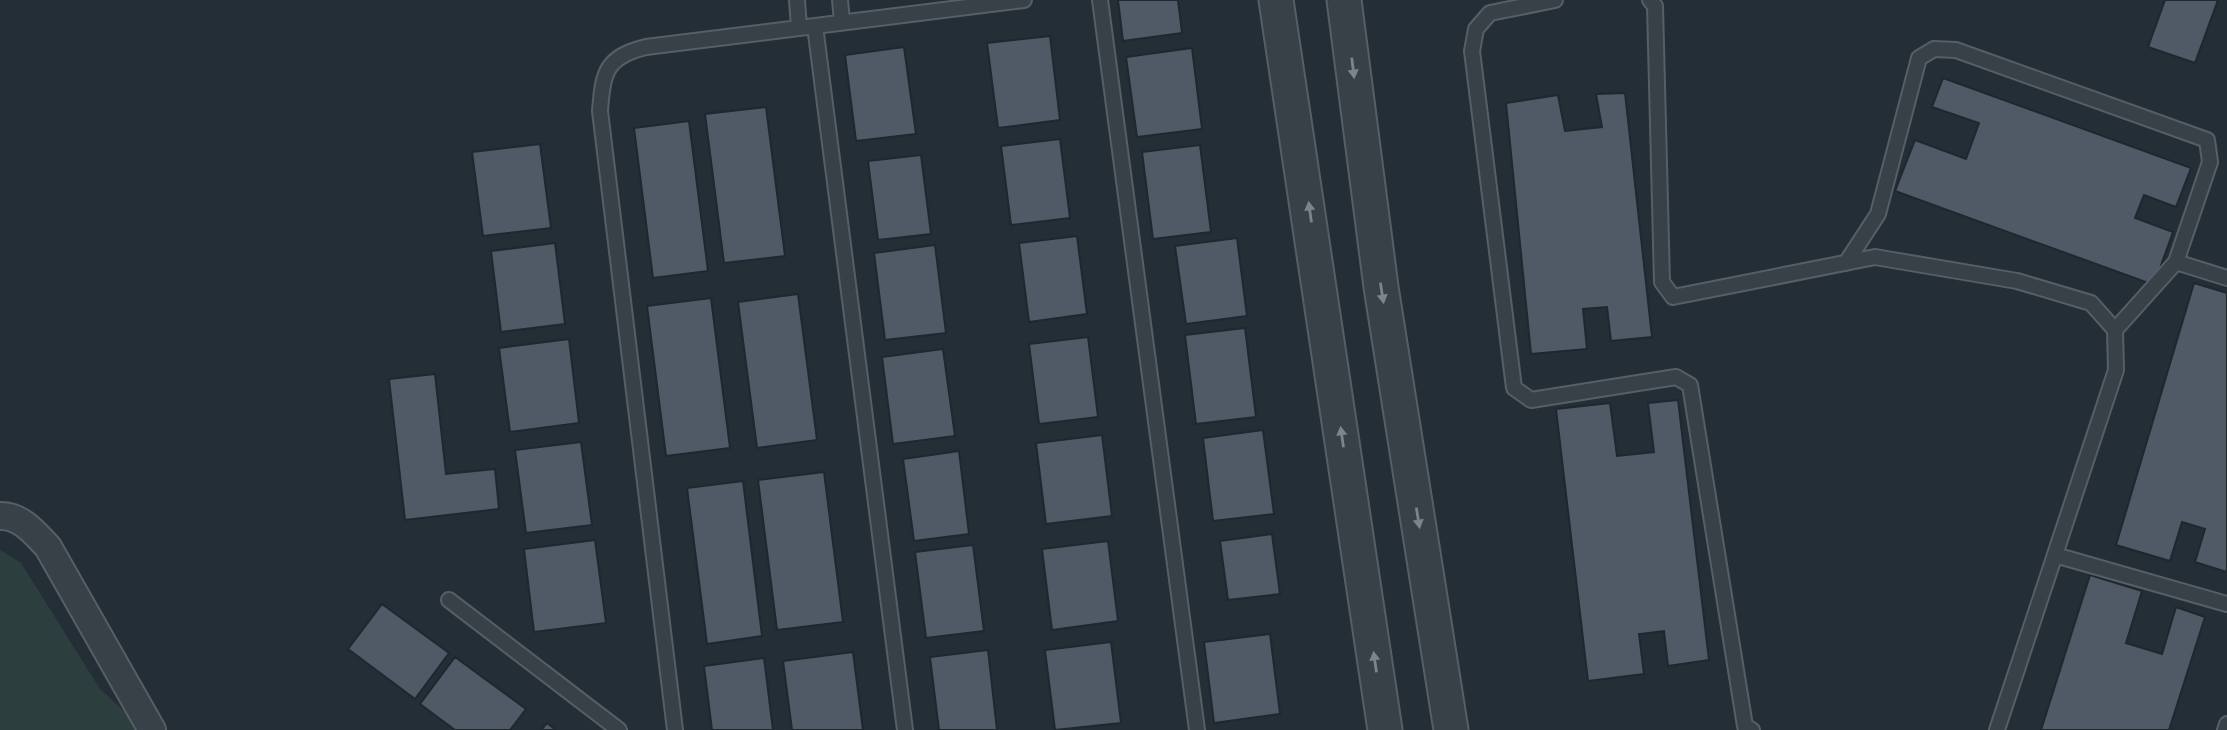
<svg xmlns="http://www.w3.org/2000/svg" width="2227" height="730" viewBox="0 0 2227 730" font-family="'Sofia Sans Condensed',sans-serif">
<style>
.green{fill:#2c3f3e}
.building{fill:#505a66;stroke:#1f272f;stroke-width:2}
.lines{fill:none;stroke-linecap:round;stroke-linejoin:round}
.service-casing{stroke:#565e66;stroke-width:18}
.minor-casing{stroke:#565e66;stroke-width:30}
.tertiary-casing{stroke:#565e66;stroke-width:37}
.service{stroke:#384048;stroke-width:14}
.minor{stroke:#384048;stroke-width:26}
.tertiary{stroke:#384048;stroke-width:33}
.oneway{fill:#7c848c}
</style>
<rect width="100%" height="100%" fill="#242e37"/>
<!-- green -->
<path class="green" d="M 0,550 L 21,563 L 100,689 L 144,730 L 0,730 Z"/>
<!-- building -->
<path class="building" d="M 1118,0 L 1178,0 L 1182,33 L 1123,41 Z
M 2165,0 L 2218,0 L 2195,63 L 2148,47 Z
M 1050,36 L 1060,120 L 998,128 L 987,43 Z
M 904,47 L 916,134 L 856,141 L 845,55 Z
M 1192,48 L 1202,129 L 1137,137 L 1126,57 Z
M 1943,78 L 2191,168 L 2176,207 L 2144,195 L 2135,218 L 2173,232 L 2154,285 L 1895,191 L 1915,140 L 1966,159 L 1979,123 L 1932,107 Z
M 1625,93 L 1652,337 L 1611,341 L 1607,307 L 1583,309 L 1587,349 L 1531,354 L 1506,103 L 1558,95 L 1565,131 L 1602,127 L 1596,94 Z
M 766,107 L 785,256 L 724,263 L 705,114 Z
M 689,121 L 708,271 L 653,278 L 634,128 Z
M 1060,139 L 1070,218 L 1011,225 L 1001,146 Z
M 540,144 L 551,228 L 483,236 L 472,152 Z
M 1200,145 L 1211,232 L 1153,239 L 1142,152 Z
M 921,155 L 931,234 L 878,240 L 868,161 Z
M 1077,236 L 1087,314 L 1029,322 L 1019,243 Z
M 1237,238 L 1247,316 L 1186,324 L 1175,246 Z
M 555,243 L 565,324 L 501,332 L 491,251 Z
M 935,245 L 946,333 L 885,340 L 874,253 Z
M 2194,283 L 2227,293 L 2227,572 L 2195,562 L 2205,529 L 2182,522 L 2170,561 L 2116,545 Z
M 798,294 L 817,440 L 757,448 L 738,302 Z
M 711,298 L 730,448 L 666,456 L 647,306 Z
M 1245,328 L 1256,417 L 1196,424 L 1185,335 Z
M 1088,337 L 1098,417 L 1039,424 L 1029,344 Z
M 569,339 L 579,423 L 510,432 L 499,348 Z
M 943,349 L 955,436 L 893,444 L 882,357 Z
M 435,374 L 446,474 L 495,469 L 499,509 L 405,520 L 389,379 Z
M 1678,400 L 1709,660 L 1668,666 L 1664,631 L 1639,634 L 1644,674 L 1588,681 L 1556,409 L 1610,403 L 1617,456 L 1654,452 L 1648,403 Z
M 1263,430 L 1274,514 L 1213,521 L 1203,438 Z
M 1102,435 L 1112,516 L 1046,524 L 1036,443 Z
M 581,442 L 592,525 L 526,533 L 515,450 Z
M 959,451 L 969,534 L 914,541 L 903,459 Z
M 824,472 L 843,622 L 777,630 L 758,480 Z
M 743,481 L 762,636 L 707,644 L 687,488 Z
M 1272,534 L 1280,594 L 1228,600 L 1220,541 Z
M 595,540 L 606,623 L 534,632 L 524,549 Z
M 1108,541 L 1118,621 L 1052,630 L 1042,549 Z
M 973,545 L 984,631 L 926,638 L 915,552 Z
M 2090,575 L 2142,591 L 2126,643 L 2162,654 L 2176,607 L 2205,617 L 2169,730 L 2041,730 Z
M 382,604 L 449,653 L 415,699 L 348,649 Z
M 1270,634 L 1280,714 L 1214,723 L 1204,642 Z
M 1111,642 L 1121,723 L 1055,730 L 1045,650 Z
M 988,650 L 997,730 L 939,730 L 930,657 Z
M 853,652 L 863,730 L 792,730 L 783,661 Z
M 455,657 L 526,709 L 510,730 L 455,730 L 420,704 Z
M 764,658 L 773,730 L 712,730 L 704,666 Z
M 547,723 L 556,730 L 541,730 Z"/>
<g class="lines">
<!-- service casing -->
<g class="service-casing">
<path id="service" d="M 797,0 L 799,28
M 840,0 L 842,22
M 1100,0 L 1197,730
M 1555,0 L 1490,13 L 1476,29 L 1472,51 L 1514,388 L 1531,400 L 1676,377 L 1690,385 L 1745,726 L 1752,730
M 1650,0 L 1655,6 L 1662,282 L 1673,297 L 1875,257 L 2017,281 L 2091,303 L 2115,330 L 2116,370 L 1997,730
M 815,26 L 905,730
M 2176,262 L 2227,278
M 1846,263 L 1878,214 L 1919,58 L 1934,49 L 1956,50 L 2207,140 L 2210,162 L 2176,262 L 2115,330
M 2055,555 L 2227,604
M 449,600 L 619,730
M 675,730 L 600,111 C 603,73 605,57 646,47 L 1024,0
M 2225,730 L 2227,724"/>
</g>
<!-- minor casing -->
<g class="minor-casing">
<path id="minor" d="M 0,516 C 20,515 35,533 48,547 L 152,730"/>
</g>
<!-- tertiary casing -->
<g class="tertiary-casing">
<path id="tertiary" d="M 1276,0 L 1385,730
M 1344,0 L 1381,287 L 1451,730"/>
</g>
<!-- service -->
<use href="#service" class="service"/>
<!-- minor -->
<use href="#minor" class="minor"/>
<!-- tertiary -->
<use href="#tertiary" class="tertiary"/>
</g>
<!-- one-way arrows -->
<defs><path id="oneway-solid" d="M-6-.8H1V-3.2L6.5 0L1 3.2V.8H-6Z" transform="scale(1.75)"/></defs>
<g class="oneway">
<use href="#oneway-solid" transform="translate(1353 68) rotate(83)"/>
<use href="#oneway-solid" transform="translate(1310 212) rotate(-98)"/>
<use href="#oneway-solid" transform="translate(1382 293) rotate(81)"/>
<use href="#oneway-solid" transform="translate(1342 437) rotate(-98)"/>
<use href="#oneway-solid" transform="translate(1418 518) rotate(81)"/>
<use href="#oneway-solid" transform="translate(1375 662) rotate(-98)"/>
</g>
</svg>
